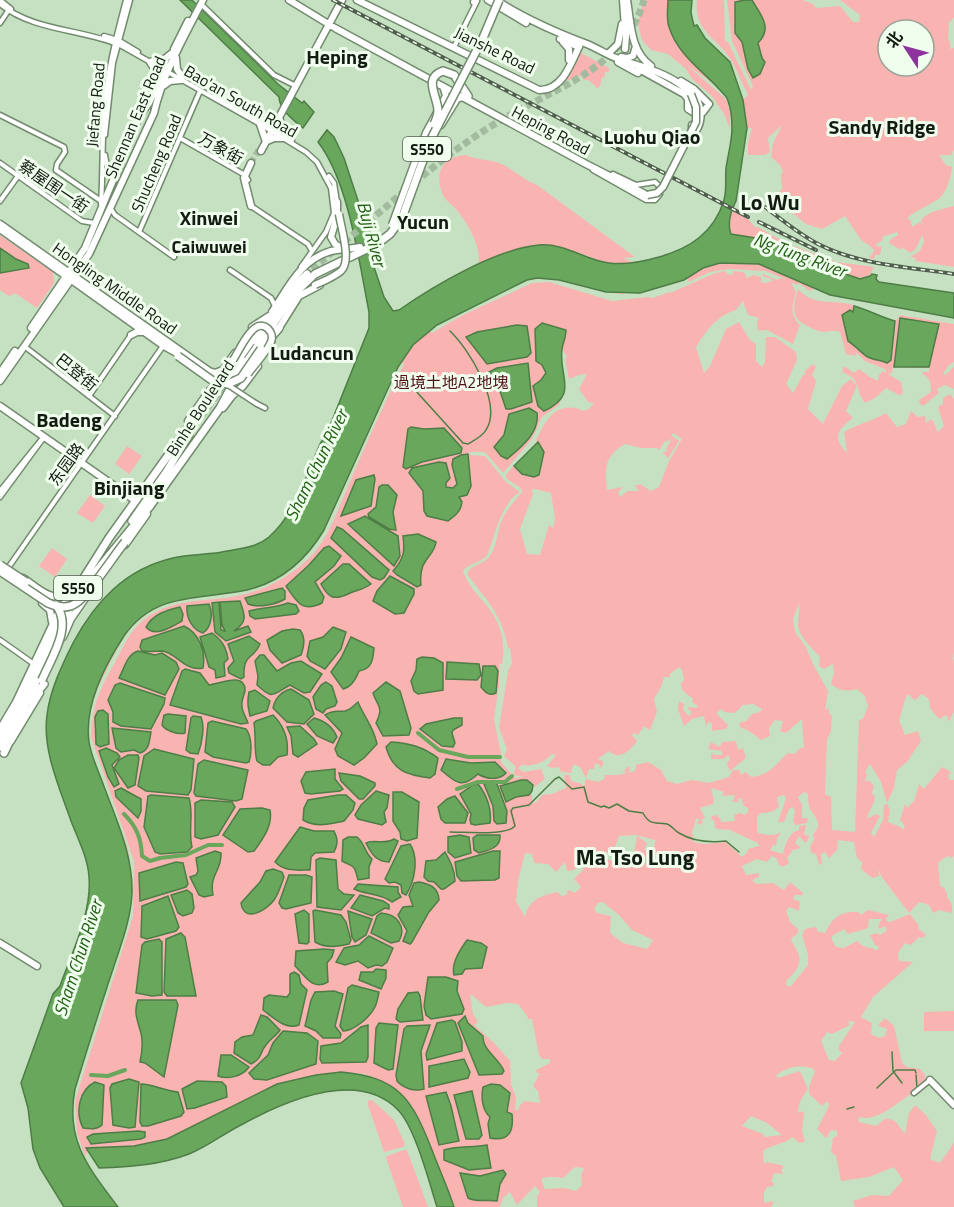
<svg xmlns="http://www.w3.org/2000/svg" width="954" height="1207" viewBox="0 0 954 1207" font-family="'Titillium Web','Noto Sans SC',sans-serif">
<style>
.green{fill:#f9b4b2;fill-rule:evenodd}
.water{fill:#68a75c;stroke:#4e7d46;stroke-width:1.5}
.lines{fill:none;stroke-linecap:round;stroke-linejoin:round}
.stream{stroke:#4e7d46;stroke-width:1.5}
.river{stroke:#68a75c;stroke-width:4}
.major-tunnel{stroke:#a2ba9e;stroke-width:6;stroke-dasharray:6 3;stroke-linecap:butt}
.highway-tunnel{stroke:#a2ba9e;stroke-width:7;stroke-dasharray:7 3.5;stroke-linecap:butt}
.minor-casing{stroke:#728b6e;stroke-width:7}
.major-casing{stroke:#728b6e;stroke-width:9}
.highway-casing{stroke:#728b6e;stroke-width:10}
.minor{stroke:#fff;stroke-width:4}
.major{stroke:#fff;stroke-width:6}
.highway{stroke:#fff;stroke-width:7}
.rail-casing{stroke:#4f5e4c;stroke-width:4}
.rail{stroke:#f0feed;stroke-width:1.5;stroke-dasharray:4.5;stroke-linecap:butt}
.minor-bridge-casing{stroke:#728b6e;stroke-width:7;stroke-linecap:butt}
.major-bridge-casing{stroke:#728b6e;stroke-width:9;stroke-linecap:butt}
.highway-bridge-casing{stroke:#728b6e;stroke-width:10;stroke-linecap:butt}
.minor-bridge{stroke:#fff;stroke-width:4}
.major-bridge{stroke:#fff;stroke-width:6}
.highway-bridge{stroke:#fff;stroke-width:7}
.labels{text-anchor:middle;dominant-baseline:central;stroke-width:6;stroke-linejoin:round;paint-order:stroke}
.shield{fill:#f0feed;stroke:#556053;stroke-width:1.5}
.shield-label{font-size:15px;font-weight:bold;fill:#131c11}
.street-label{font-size:16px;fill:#131c11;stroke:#f0feed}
.park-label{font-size:16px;fill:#501116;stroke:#f0feed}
.water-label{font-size:18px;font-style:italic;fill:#215e14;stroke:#f0feed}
.neighbourhood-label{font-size:18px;font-weight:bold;fill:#131c11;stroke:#f0feed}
.quarter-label{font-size:20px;font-weight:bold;fill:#131c11;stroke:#f0feed}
.district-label{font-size:22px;font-weight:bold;fill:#131c11;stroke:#f0feed}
</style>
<rect width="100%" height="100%" fill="#c6e1c1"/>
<!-- green -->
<path class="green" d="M 643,0 L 668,0 L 668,26 L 716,85 L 688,66 L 727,100 L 730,113 L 730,129 L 724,114 L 712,96 L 692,79 L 686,69 L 668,54 L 651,50 L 642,40 L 638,24 Z
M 697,0 L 724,0 L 725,41 L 728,42 L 751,90 L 753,86 L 732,41 L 727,0 L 803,0 L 813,4 L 816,8 L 840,6 L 853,22 L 859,22 L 860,15 L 840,0 L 954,0 L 954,18 L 949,22 L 948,40 L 950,42 L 950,49 L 954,48 L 954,150 L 951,155 L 939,155 L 946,165 L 952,167 C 946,207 933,198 907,218 L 911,221 L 912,227 L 920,222 L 922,225 L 921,220 C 928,211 943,209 954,206 L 954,267 L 915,261 L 916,258 L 910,257 L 920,251 L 924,241 L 922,235 L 916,249 L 910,253 L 902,247 L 901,250 L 889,243 L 890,240 L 898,235 L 897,232 L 882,237 L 883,240 L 876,244 L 878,247 L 882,246 L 880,255 L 875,255 L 874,259 L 871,259 L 869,256 L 872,255 L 874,250 L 870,246 L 861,240 L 845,216 L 822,229 L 806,224 L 780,203 L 777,204 L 774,197 L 782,189 L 781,174 L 783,172 L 780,165 L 771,157 L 773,143 L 782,125 L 768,138 L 770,152 L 765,155 L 748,155 L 748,143 L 752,128 L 747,128 L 743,100 L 748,95 L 746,90 C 740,80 737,69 731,60 C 718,38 693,31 697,0 ZM 888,30 L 924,30 L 924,46 L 930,55 L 924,60 L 924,66 L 888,66 Z
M 579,52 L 609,68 L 609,72 L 605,72 L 605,76 L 602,78 L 600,86 L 599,85 L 600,87 L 597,88 L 590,81 L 582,79 L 584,76 L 582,74 L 581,77 L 576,75 L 576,81 L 571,79 L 567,81 L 565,78 Z
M 466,155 C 476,160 488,159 499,163 C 512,168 522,179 537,185 L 635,257 L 623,258 L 634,263 L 606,263 L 585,255 L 519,248 L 478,265 C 483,248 466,220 454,207 C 450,203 444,199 442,193 C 434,171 444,156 466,155 Z
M 732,210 L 748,219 L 756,228 L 758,227 L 792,247 L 794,246 L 836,262 L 874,267 C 872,271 870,276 866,277 C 847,284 784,244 762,239 C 753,237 743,237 734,236 L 729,229 Z
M 0,235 L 53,272 L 54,283 L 37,308 L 15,293 L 9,296 L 0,290 Z
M 743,262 L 759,264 L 813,288 L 812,291 L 808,290 L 799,283 L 797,285 L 791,282 L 796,293 C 792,306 789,314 800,325 L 793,344 L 767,330 L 758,331 L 757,322 L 759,318 L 748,315 L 743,301 L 736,310 C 717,316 707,329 696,347 L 704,373 L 710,366 L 726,329 L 739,322 L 750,340 L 756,344 L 756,361 L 762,367 L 765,362 L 766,337 L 775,337 L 796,352 L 797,360 L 786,384 L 793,393 L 803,375 L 806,374 L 804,372 L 813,364 L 816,367 L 812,375 L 816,381 L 808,409 L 823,424 L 842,386 L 851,379 L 857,386 L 846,411 L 853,418 C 837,430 832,438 847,453 L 844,432 C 858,424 872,421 886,413 L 897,427 L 906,424 L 911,411 L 918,417 L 925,416 L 926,423 L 932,419 L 938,432 L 944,426 L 938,407 L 943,404 L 943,398 L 950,394 L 954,399 L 954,652 L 952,662 L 954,658 L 954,712 L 948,722 L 947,715 L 939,719 L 930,708 L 929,699 L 922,694 L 915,700 L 907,694 L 899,720 L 905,735 L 918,731 L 921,741 L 907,762 L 897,770 L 894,788 L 887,803 L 890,810 L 888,822 L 900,827 L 903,830 L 905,826 L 900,820 L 905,804 L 907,808 L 914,801 L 919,784 L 924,789 L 942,767 L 951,772 L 948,776 L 950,780 L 954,780 L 954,856 L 951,859 L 950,856 L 944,858 L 938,863 L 940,886 L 944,888 L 947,894 L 947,897 L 952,905 L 952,913 L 939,910 L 933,913 L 929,905 L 919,902 L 909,913 L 881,876 L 879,869 L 879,876 L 872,878 L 861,869 L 862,862 L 857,858 L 854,842 L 838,840 L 837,850 L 829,858 L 825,852 L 821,854 L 822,865 L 819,864 L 816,854 L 811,853 L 810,846 L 814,840 L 813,834 C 823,825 816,818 810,809 C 808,804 808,799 808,794 L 804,792 L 798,797 L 802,805 L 802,818 L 808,818 L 807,823 L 795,825 L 793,820 L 795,811 L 793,807 L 789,809 L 784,822 L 778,822 L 786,798 L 784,795 L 777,797 L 779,807 C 773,812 768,813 761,813 L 757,817 L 757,832 C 763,836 776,836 781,832 L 777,839 L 776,846 L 773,845 L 770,850 L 783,854 C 785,845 789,832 799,830 L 799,826 L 806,825 L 804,834 L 809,836 L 808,840 L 805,843 L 799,836 L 795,843 L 801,848 L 793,850 L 787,858 L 789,863 L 783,867 L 779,865 L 777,859 L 772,856 L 767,862 L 757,859 L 742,866 L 746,875 L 759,873 L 759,877 L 752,880 L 756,884 L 773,883 L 784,890 L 790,882 L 803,893 L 803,895 L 795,895 L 793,899 L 800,902 L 799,911 L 789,907 L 786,911 L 790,922 L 798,929 L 798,933 L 791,939 C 793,945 798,951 799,956 C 802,966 792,975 786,981 L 786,985 L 790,987 L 808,965 L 808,955 L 802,935 L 805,929 L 816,927 L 818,932 L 825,933 C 833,917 840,911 858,912 L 861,915 L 868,910 L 889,915 L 886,919 L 887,921 L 890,922 L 910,914 L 919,926 L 918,928 L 926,935 L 922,938 L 919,937 L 911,945 L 905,943 L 898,953 L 899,961 L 913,962 L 873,997 L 861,1017 L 872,1023 L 871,1034 L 879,1038 L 885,1036 L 887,1029 L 879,1026 L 879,1024 L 885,1018 L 894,1026 L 902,1063 L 907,1067 L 920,1069 L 925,1075 L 926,1085 L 920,1085 L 920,1089 C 901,1097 881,1123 858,1117 L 859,1122 L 876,1126 L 886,1118 L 895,1121 L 905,1134 L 909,1113 L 915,1105 L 926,1115 L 937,1131 L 930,1159 L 940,1163 L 954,1143 L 954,1207 L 855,1207 L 853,1201 L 872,1195 L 889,1196 L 903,1180 L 894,1167 L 869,1177 L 841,1181 L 836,1156 L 831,1152 L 833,1138 L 837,1136 L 837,1131 L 831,1130 L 826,1138 L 817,1129 L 829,1106 L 827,1101 L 822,1106 L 809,1094 L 809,1087 L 815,1071 L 812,1068 C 798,1065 787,1066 776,1076 L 778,1078 L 800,1071 L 808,1089 C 803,1097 798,1102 798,1113 L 803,1111 L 804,1113 L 802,1131 L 805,1142 L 799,1143 L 793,1137 L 787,1141 L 765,1149 L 763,1152 L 764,1164 L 767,1162 L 784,1166 L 781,1170 L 783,1174 L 774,1173 L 771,1182 L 774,1183 L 773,1186 L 767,1187 L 764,1192 L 764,1203 L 774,1201 L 771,1207 L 537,1207 L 537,1196 L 540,1192 L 535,1186 L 517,1205 L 510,1192 L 503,1198 L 500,1207 L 454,1207 L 392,1086 L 365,1074 L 341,1072 L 316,1075 L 277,1084 L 167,1139 L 134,1146 L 86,1148 L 88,1152 L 85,1156 L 77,1133 L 75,1101 L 133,916 L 134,861 L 91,737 C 92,706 99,691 114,664 C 121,651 127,637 137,626 C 170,593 209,605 249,593 C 271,587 291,575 308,559 C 329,539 337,510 349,484 C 366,444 384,403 404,364 L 402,362 L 391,382 L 324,530 C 306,560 281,582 246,590 C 209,598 168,593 138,621 C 123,634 115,653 106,671 C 91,699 85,723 92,754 L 128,849 L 131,873 L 131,904 L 119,949 L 75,1089 C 65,1141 89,1168 118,1207 L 77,1158 L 69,1103 L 104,990 L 95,774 L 84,720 L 106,660 L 137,617 L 172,598 L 245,588 L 393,368 L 422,333 L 526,276 L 694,272 L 720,263 ZM 729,269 L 766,271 L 787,280 L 780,278 L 777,280 L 763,274 L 762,276 L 774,280 L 766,283 L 761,282 L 761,277 L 753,275 L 747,278 L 744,272 L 733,271 L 733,274 L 729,275 L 724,271 L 713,274 L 670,293 L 669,292 L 653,298 L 648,297 L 612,301 L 549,282 L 532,283 L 461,316 L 432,333 L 430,330 L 437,325 L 527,280 L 549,278 L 620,294 L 652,290 L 687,278 L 689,282 L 710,272 ZM 562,349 L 567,357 L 565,359 L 569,379 L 579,375 L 587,374 L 579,389 L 588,402 L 594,403 L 589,409 L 584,411 C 558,399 545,419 536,441 L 544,452 L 540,471 L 522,474 L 513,466 L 506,475 L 507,479 L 521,488 L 522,492 C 514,502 504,512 500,525 C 497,535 496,548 489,557 C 483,565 471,564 467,574 C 487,601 502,614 508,648 L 510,648 L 512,663 L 508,671 L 499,728 L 507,749 L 504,756 L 516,767 L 513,775 L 524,777 L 515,778 L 501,762 L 501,754 L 494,719 L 499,685 L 499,664 L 502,664 C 505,649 503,632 495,618 C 487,602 469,590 463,571 C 469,563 479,563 487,556 C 495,536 500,504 520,492 L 506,482 L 485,456 L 470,455 L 469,452 L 485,452 L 503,473 L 532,439 L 542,417 L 560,404 ZM 673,433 L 682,439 L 669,461 L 659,487 L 651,491 L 640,484 L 635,486 L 639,491 L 628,491 L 620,497 L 618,492 L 623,487 L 607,490 C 605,468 604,456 625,444 L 641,448 L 657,448 L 659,450 L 666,440 L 667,442 L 672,438 L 666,449 L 667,451 L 663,453 L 668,458 L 679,441 L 672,436 ZM 535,489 L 551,493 L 555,519 L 553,528 L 549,525 L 540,555 L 527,554 L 520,529 L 533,494 L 531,490 ZM 799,603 C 800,611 798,616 798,623 C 797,636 813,648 820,657 L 819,666 L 824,669 L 833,664 L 834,673 L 831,684 C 840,691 846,692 857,689 L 866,697 L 865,698 L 868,706 L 863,719 L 859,720 L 855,832 L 832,830 L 831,797 L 825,794 L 827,740 L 831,731 L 832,716 L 829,714 L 829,709 L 827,708 L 825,711 L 828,691 L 813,664 L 806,647 L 795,632 L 793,619 ZM 679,667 L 682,670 L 684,680 L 681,683 L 682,690 L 693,699 L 692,702 L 698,706 L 696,708 L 688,707 L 689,710 L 692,712 L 689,716 L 683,710 L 684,704 L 679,701 L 678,709 L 684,726 L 692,719 L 704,716 L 706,728 L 707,723 L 710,722 L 712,724 L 712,731 L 726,729 L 728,725 L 716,713 L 722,709 L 724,712 L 735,713 L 743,705 L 753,704 L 762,709 L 760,712 L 752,714 L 746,721 L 739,723 L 740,727 L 749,731 L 761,740 L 770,736 L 769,728 L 775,720 L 783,721 L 780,731 L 786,733 L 802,719 L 804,748 L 800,748 L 795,754 L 788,753 C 775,764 773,774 751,777 L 746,772 L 741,775 L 739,770 L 733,770 L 729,777 L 709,783 L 692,780 L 677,784 L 667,781 L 661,770 L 648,762 L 636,765 L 635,771 L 627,773 L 630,771 L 629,767 L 627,767 L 624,771 L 626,773 L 619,775 L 605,775 L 604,779 L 598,782 L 586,779 L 583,789 L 582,784 L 571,781 L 570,776 L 566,774 L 564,776 L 566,788 L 552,794 L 542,795 L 535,804 L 532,799 L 532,793 L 528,779 L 534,787 L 545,779 L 541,769 L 523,772 L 518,768 L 522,765 C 533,767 545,762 552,754 L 556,755 L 547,766 L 552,768 L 559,767 L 561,772 L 572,773 L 571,770 L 574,764 L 580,767 L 586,778 L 589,769 L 594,769 L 595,763 L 600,765 L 599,768 L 603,766 L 603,761 L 598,759 L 609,751 C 619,761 630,751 637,741 L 632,735 L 634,733 L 638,735 L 644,726 L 650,730 L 657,712 L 654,699 L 661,687 L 664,677 L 670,677 L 670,674 ZM 870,764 L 881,782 L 887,803 L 884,806 L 883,820 L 874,837 L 871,833 L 880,816 L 876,814 L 867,819 C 868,810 874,807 875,797 L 872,793 L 874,786 L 870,781 L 865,781 L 867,775 L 865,771 ZM 711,788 L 724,792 L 722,796 L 733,795 L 735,797 L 732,802 L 739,802 L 738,799 L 741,798 L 744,806 L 748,808 L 748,811 L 745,815 L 740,813 L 734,815 L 735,821 L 722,822 L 717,815 L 712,816 L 711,820 L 714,820 L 715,827 L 717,829 L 730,830 L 758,843 L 759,846 L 748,849 L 748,852 L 742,857 L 726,842 L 705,844 L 694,842 L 692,833 L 696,819 L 700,818 L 697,823 L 700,825 L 703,822 L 701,820 L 705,818 L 700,808 L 713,804 L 714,800 ZM 636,835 L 658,841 L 655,841 L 654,848 L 650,852 L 648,849 L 644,851 L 647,843 L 637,836 L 634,854 L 623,851 L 618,864 L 602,856 L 615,847 L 619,836 ZM 525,853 L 532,854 L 534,863 L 548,864 L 556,872 L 565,862 L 567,871 L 573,870 L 584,864 L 583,870 L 574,879 L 581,887 L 575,893 L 568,890 L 566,895 L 562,896 L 557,892 C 541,896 529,899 525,917 L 516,901 L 518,881 ZM 603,902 L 619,915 L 632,930 L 653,940 L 647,949 L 623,943 L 610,933 L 611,916 L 597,913 L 594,909 L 598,903 ZM 869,919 L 882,919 L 878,926 L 879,929 L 885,926 L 887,930 L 880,935 L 877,933 L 870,935 L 875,945 L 879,947 L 877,950 L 863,946 L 857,941 L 844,948 L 836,947 L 832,940 L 832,936 L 844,929 L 848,934 C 855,931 861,931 868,928 ZM 470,995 L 472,995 L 486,1007 L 507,1003 L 518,1004 L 528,1017 L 527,1019 L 532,1019 L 539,1055 L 542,1059 L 550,1059 L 550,1063 L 536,1070 L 537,1073 L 540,1073 L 533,1086 L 538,1091 L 540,1103 L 525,1101 L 520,1105 L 518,1110 L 515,1110 L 516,1097 L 511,1084 L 510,1061 L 494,1043 L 474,1025 L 478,1022 L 473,1014 ZM 848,1021 L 855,1022 L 839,1046 L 839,1050 L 842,1053 L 835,1061 L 829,1060 L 821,1041 L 827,1032 L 832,1034 L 850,1025 ZM 751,1116 L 767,1123 L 782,1135 L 765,1137 L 763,1134 L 742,1126 ZM 575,1167 L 584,1168 L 581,1175 L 582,1185 L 576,1191 L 564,1188 L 545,1189 L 541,1179 C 548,1176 555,1177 563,1178 Z
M 798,289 C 814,307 833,299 853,305 L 854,310 L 848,341 L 858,347 L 868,357 L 891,360 L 896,321 L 900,315 L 954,324 L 954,362 L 948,366 L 943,374 L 945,375 L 954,367 L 954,389 L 945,385 L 937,389 L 939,393 L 923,406 L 920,404 L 919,400 L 931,392 C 931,383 931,378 922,374 L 923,372 L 929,372 L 929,368 L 893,367 L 892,373 L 888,374 L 901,382 L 903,394 L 899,395 L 886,388 L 875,398 L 865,403 C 854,389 863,380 842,372 L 844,366 L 854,373 L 859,369 L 870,377 L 878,381 L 879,375 L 883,371 L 886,373 L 885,369 L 865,361 L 857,353 L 855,356 L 846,354 L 840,332 C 834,330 832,331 826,332 C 819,332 813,329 807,326 C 789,318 794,304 798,289 Z
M 127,446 L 142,456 L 129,474 L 115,464 Z
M 90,495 L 105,506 L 93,523 L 77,513 Z
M 52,548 L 67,559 L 55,577 L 39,566 Z
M 736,741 L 738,750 L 743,748 L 746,758 L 730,771 L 727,764 L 730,759 L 728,755 L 724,759 L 711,759 L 711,752 L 714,755 L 722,755 L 722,751 L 708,749 L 711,742 L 720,747 L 722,742 Z
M 954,1011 L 954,1031 L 924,1031 L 924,1012 Z
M 372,1100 L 394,1120 L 405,1144 L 403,1147 L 384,1152 L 368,1105 L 368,1101 Z
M 404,1150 L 407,1150 L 428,1207 L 403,1207 L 386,1158 L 387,1156 Z"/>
<!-- water -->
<path class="water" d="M 180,0 L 192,0 L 278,84 L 302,103 L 304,101 L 314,112 L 303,128 C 293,120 279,109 279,97 Z
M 668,0 L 692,0 L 691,13 L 694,26 L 697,25 L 705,38 L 730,62 L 743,100 L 747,128 L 736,201 C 731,211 727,224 731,234 L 762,239 L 823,266 L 860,279 L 870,276 L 872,274 L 877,275 L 876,279 L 879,282 L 954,293 L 954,318 L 830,295 L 759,264 L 720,263 L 703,268 L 684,280 L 640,293 L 606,292 L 559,280 L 537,278 L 527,280 L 437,325 L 413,345 L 398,367 L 391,382 L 324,530 C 306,560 281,582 247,590 C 201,600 155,591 124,636 C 105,665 84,706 89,742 C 91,755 97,768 102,781 C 115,817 133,853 132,893 C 131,920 120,947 112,972 C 99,1011 87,1050 75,1089 C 65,1141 89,1168 118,1207 L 64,1207 L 40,1168 L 33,1149 L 28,1108 L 21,1083 L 53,994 L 60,986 C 72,952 92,913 89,877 C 88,858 78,839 71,821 C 60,789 42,750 47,715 C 50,690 62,665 73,643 C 95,602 125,569 173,558 C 189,554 206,555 222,552 C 238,549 256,548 269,537 C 297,512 306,474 321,442 L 325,438 L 369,328 L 369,312 C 359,262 349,182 318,142 L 327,130 L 334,137 L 344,158 L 366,225 L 372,235 L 370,255 L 384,297 L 393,311 L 399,310 C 435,285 496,249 539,245 C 565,243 585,260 609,263 C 626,265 642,262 659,257 C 690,248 714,233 724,200 C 727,190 725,179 726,168 C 728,155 732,141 732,128 C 732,119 731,109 728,101 C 727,96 723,94 720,90 C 702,70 678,55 669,27 C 666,19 668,8 668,0 Z
M 745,0 L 752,0 C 761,15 773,28 758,43 L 762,58 L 765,62 L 760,74 L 753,78 L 748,69 L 742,42 L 735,33 L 735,2 Z
M 0,248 L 16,259 L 28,264 L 29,268 L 0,273 Z
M 854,306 C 869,310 880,317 895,321 L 891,360 L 887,363 C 881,360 873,360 868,357 C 863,355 856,346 848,341 L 842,315 L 850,310 L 853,312 Z
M 900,318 L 939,324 L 929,367 L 894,367 Z
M 542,323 L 566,330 C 566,337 563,343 562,349 C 558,377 580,394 544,411 L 538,406 L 533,386 L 541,380 L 546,373 L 542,365 L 536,361 L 535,329 Z
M 517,325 L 527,326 L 531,353 L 527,357 L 487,364 L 466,337 L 477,332 Z
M 528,363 L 532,402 L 511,409 L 506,409 L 501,394 L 489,372 L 497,368 Z
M 529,408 L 537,413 C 540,433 520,448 507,459 L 501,456 L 494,447 L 504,435 L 509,414 Z
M 411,427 L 424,429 L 444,428 L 462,448 L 461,453 L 422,462 L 406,469 L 403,467 L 408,429 Z
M 538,442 L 544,452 L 539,475 L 534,477 L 522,474 L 514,466 Z
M 468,454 L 471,486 L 467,495 L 459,497 L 462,502 C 461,511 456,515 448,521 L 427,516 L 424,511 L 423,491 L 409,473 L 412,468 L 439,462 L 446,463 L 450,478 L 446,483 L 446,487 L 453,488 L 457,484 L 452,465 L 453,459 L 461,455 Z
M 374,475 L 375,479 L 371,506 L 341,516 L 356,480 Z
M 382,485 L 388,485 L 397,495 L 393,512 L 396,530 L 389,529 L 369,517 L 368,514 L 376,507 L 379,487 Z
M 365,516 L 398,536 L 400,556 L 394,566 L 348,524 Z
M 337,527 L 342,529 L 389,570 L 384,578 L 380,580 L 372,577 L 331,538 Z
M 418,534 L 436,542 C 434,558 418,558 421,585 L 417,587 L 397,575 L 393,571 C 404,559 405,551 403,536 Z
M 329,546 L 341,556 L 334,566 L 315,582 L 324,597 L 322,603 C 302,613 297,602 286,586 L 309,565 L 324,548 Z
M 343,564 L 349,564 L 371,584 C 363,590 356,590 348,594 C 333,601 328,597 321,584 Z
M 390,576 L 414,589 L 414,594 L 404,613 L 395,614 L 373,601 L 377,591 Z
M 282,588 L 285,591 L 285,599 C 275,605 258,608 248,604 L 245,598 Z
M 240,601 C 245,615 248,622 234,631 L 248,626 L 251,632 L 226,641 L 215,632 L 212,603 L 219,602 L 221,630 L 225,631 L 222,625 L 220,602 Z
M 288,603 L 296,605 L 299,611 L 296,614 L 255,619 L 250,616 L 249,611 C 263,607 276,608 288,603 Z
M 209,604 C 213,613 212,627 203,633 C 192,630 186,617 187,606 Z
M 180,607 L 183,614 L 182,621 C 171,627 155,638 146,627 C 153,614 167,610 180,607 Z
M 184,626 C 199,633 206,651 203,668 C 185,672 177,653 162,651 C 155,651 149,652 142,651 L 140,647 L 142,640 Z
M 333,627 L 346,632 L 341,649 L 325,669 L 310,661 L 307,656 L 310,641 L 323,637 Z
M 293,629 L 300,630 C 306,638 304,646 301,655 L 282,663 L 270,650 L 267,640 L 282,631 Z
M 212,633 C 222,640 226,647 228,659 L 224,663 L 225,676 L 216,678 L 215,670 L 209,667 L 200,637 Z
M 249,636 L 260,644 C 254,660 243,652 244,677 L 241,679 L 229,673 L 228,668 L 234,661 L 228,644 Z
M 351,637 L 374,648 C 373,660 372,669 359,671 C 356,679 352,687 343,689 L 331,672 L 341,658 Z
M 138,651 L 155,655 L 162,653 L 176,662 L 179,669 L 165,695 L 119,678 C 124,669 127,654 138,651 Z
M 260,655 L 264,655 L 277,671 L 291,663 L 301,661 L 322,674 L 310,692 L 304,693 L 290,685 C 272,695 273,700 257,685 L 258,676 L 255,661 Z
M 422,657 L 434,658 L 443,663 L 443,690 L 418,694 L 414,691 L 411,681 L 416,670 L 417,659 Z
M 447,662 L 479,664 L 481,675 L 477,680 L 446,679 Z
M 483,666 L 495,666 L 498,671 L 496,693 C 489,696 486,693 481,687 Z
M 185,669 L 200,673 L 209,685 C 219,684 246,671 245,691 C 244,696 241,700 242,706 C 242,712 246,717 248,723 L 241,724 L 170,705 L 182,671 Z
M 326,682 L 332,686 L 337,702 L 335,706 L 326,709 L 323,713 L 316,709 L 313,697 L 321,685 Z
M 386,682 L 400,691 L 411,728 L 409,735 L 383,736 L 376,723 C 384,706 378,708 373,693 Z
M 120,683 L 165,698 L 164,704 L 151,729 L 121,726 L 113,722 L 113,712 L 108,700 L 115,685 Z
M 291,689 L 309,700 L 314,714 L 304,724 L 287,722 L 273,708 C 275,698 282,691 291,689 Z
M 255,690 L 270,701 L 267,711 L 250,716 C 248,707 247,702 249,692 Z
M 358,702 C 364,717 374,727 377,744 L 364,758 L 354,765 L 338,756 L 335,749 L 342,733 L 325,715 C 333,710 336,712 345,711 C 351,710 354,705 358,702 Z
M 103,710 L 108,714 L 109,744 L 100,747 L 96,744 L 95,717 L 98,711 Z
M 168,714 L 186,716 L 185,733 C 178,735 166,731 162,725 L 164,715 Z
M 273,715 C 284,726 289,739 287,755 L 278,757 L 270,765 L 263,765 L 257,761 C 254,752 256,736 254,723 L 256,721 Z
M 193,716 L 201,717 C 205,726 202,744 198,754 L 190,753 L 186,750 L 191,718 Z
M 314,718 C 325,721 333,727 337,737 L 333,743 L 317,736 L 307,724 Z
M 454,718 L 462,718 L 462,725 L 453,730 L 452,733 L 455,743 L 453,747 L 442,746 L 420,729 L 426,724 Z
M 212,721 L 246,729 C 252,736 252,753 249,762 L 246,763 L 213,757 L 205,752 L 208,723 Z
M 300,726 L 314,739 L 317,744 L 298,757 L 293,754 L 291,736 L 287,727 Z
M 112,728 L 151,732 C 149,741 150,750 140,753 L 134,750 L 121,752 L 116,748 Z
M 391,742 C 410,743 423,747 438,758 L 435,774 L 430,778 C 406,775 393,771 386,747 Z
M 106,748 L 117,753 L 120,757 L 112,765 L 119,784 L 114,787 L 108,777 L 99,751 Z
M 154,749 L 194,759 L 191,790 L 188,795 L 146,791 L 138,786 L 144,756 Z
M 128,755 L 138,755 L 139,758 L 135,785 L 128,788 L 114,768 L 119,760 Z
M 446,759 L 471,763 L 495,762 L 506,773 C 499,781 486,779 478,774 C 462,789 456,783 441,770 Z
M 204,760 L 248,770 L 242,799 L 236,801 L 196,796 L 194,793 L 198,764 Z
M 335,769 L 335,779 L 343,789 L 340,791 L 311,794 L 305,793 L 301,781 L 306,772 Z
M 339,773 L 360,776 L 375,783 L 375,786 L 363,799 L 359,799 L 341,781 Z
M 521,780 L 527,780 L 533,785 L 532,791 L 529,795 L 516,797 L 506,802 L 500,786 Z
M 492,782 L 497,784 L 507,811 L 506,823 L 497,824 L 494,821 L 493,806 L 484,784 Z
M 478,784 C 487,795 492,810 490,823 L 475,825 L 471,824 L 470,820 L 471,814 L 460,794 L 473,785 Z
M 121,788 L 141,799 L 141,811 L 138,818 L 116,797 L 115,791 Z
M 376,791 L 389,795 L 387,808 L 384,812 L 386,822 L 382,825 L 358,819 L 355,815 L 361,805 Z
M 393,792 L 402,792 L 419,802 L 417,838 L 407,841 L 401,839 L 400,832 L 393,821 Z
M 151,795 L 189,798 C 194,813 188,831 192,847 L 187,852 L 160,854 L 155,852 L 144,827 L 148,796 Z
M 338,795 L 346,795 L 355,803 L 353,810 L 344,821 C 329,824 316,828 303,820 L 304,808 L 308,800 Z
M 455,796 L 468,813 L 465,823 L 445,823 L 441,819 L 438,807 L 447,799 Z
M 201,800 L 232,802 L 235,807 L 218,835 L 201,839 L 195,837 L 195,803 Z
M 262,808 L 270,810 C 273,825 263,839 254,851 L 248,852 L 223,835 L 240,809 Z
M 300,827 L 314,831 L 334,831 C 338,839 338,844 334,852 L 315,853 L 311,857 L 310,870 C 297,870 285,872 275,862 Z
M 460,835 L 469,837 L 471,853 L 455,858 L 448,852 L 448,837 Z
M 477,835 L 500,835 C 501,848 489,850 479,853 L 474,850 L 473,838 Z
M 348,837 L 357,837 C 365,843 364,852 372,859 L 369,867 L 369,878 L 358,880 C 354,864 355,868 342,861 L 343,840 Z
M 394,839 L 398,841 L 389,862 C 376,862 371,853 366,843 C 376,839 384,845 394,839 Z
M 410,844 C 419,858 415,881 406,895 L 402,893 L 401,885 L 395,882 L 389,883 L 385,879 L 399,850 L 401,846 Z
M 215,851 L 221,853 C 222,871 209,874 213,895 L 204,897 L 199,895 L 190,877 L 196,875 L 198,871 L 196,858 Z
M 493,851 L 500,851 L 499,878 L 495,880 L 461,881 L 457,876 L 455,862 Z
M 445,852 C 450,861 455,870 455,881 L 444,889 L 441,889 L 434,882 L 428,881 L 424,877 L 426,861 L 436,860 Z
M 320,858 L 336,860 L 338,889 L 344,894 L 354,895 L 341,910 L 317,907 L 316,860 Z
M 176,862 L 183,863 L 188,884 L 186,887 L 140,901 L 139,873 Z
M 273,869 L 282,872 L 284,877 C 281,885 279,893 274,900 C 267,910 244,924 241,903 L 260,882 L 266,871 Z
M 289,875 L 306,875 L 312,877 L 311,903 L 286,909 L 282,908 L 279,903 Z
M 419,882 C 430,884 438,887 439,900 L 429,912 L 412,942 L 410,944 L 403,941 L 407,931 L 398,915 L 403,907 L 413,906 L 409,895 L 414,883 Z
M 358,884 L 398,887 L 398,892 L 401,897 L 392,902 C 381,893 366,895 354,889 Z
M 187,890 L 192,894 L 194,908 L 192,913 L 183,916 L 178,913 L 171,895 Z
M 360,895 L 383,901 L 389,905 L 389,909 L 385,908 L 372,916 L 351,908 Z
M 168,896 L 179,927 L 176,931 L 147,939 L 141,937 L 142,906 Z
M 304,910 L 309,914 L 309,942 L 307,944 L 299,943 L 295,914 Z
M 315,910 L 341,915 L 346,922 L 351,940 L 349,944 C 338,947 325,948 315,942 L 313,911 Z
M 348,911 L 372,919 L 366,935 L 355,942 L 352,937 Z
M 381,913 C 397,914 407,927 399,941 L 391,943 L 371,933 L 377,916 Z
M 181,933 L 185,937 L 196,996 L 167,996 L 164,992 L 166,939 Z
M 369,936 L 393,948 L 387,962 L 382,966 L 376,965 L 368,968 L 358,961 L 345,965 L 336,962 L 344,948 L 359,945 Z
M 159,939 L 162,942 L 162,995 L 152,996 L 136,993 L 142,945 L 145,942 Z
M 467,940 L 481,943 L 487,947 L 482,968 L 465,969 L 462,974 L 454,975 C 451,963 460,950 467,940 Z
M 324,949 L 334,950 L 332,957 L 327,963 L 328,982 C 312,991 306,976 295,966 L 296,951 Z
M 376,969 L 386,970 L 386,978 L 381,989 L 359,980 L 361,972 L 373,972 Z
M 294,972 L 299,975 L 301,984 L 307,990 L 299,1025 C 285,1030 274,1018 263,1010 L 264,998 L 269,995 L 287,997 L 290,993 L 290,974 Z
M 428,977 L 446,977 L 458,981 L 457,991 L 464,1009 L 462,1014 L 431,1019 L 426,1015 L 424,1006 Z
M 352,985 L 379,992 C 378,997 377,1003 375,1007 C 370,1017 354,1031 343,1031 L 340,1026 L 348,988 Z
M 334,991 L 343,994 L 335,1026 L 341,1034 L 340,1038 L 323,1038 L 316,1031 L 305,1026 L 311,1000 L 315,992 Z
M 418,992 L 420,996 L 423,1020 L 400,1022 L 396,1019 L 398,1009 L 408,993 Z
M 138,1000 L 176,1000 L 178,1005 L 164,1077 L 145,1063 L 140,1062 C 142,1053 143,1042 141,1033 C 138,1022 133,1012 138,1000 Z
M 261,1015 L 267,1017 L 280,1030 C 276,1036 270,1039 266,1045 C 259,1053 263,1058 251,1064 L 234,1053 L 235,1042 L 242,1037 L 253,1035 Z
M 465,1016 L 468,1023 L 483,1036 C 482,1050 499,1058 504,1071 L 502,1074 L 479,1075 L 458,1023 Z
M 452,1020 L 455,1022 L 462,1042 L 462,1051 L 427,1060 L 426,1054 L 437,1023 Z
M 379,1023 L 398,1025 L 393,1069 L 388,1070 L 374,1063 L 376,1028 Z
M 368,1025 L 368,1057 L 366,1062 L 322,1063 L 320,1059 L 321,1046 L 341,1043 L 361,1027 Z
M 430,1025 L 421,1051 L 424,1089 C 414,1092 403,1088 397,1081 L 396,1075 L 404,1029 L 407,1026 Z
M 283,1031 L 307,1033 L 318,1041 L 316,1064 L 267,1080 L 254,1079 L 249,1073 L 268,1055 L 273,1043 Z
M 221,1055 L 231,1055 L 249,1067 C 243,1076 228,1080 218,1076 Z
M 464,1059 L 470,1072 L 468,1078 L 429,1087 L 429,1066 Z
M 341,1072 C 399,1077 412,1099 432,1150 C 439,1169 448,1188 454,1207 L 437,1207 C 429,1182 415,1127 398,1110 C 357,1068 283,1102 241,1125 C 223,1134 207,1147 189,1154 C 160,1165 129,1167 99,1168 L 86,1148 L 134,1146 L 167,1139 L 277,1084 L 316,1075 Z
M 129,1079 L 139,1082 L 135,1127 L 129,1128 L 113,1125 L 110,1088 L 112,1084 Z
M 197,1081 L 222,1082 L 226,1086 L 227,1097 L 195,1108 L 187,1109 L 182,1089 Z
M 95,1082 L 104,1085 L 102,1125 C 97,1130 90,1129 83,1128 C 75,1112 79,1090 95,1082 Z
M 141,1084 C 153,1084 165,1091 178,1092 L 184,1112 L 181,1116 L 148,1126 L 142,1126 L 140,1122 Z
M 491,1084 L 500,1085 L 510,1093 L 507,1112 L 512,1114 C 514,1131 509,1142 490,1138 L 488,1124 L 490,1117 C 482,1110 481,1097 483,1087 Z
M 472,1091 L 482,1135 L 479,1139 L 466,1139 L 454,1095 Z
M 446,1092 L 451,1106 L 459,1141 L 439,1145 L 426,1096 Z
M 138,1131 L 145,1132 L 145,1137 L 141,1139 L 91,1144 L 87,1137 L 93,1134 Z
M 487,1145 L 491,1168 L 469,1170 L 444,1160 L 444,1150 C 459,1145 472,1148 487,1145 Z
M 503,1170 L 506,1174 L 500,1184 L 497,1201 C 487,1199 478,1203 468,1198 L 460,1173 L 480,1176 Z"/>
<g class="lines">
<!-- stream -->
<path class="stream" d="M 405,379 L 463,443 L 468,444 C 474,440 482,437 486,430 C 503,404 469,349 450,331
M 450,832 C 465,832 506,836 515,826 L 511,811 L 513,808 L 529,805 L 555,779 L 559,777 L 572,789 L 584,787 L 588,802 L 601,807 L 604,806 L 609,808 L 617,804 L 629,811 L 643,813 C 650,826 655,822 667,824 C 671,825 675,831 679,833 C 694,842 709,843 726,841 L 739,852
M 892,1052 L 893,1071 L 902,1083
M 916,1075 L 917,1088
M 877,1088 L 896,1070 L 915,1070 L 916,1073
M 847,1109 L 854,1107"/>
<!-- river -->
<path class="river" d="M 418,733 L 439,750 L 468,757 L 500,757
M 457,789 L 478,782 L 505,782 L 512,776
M 124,814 C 137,827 141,838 142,856 L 150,861 L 160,858 L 186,855 L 208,845 L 222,845
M 91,1075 L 108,1076 L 125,1070"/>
<!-- major-tunnel -->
<path class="major-tunnel" d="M 251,163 L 259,149"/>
<!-- highway-tunnel -->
<path class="highway-tunnel" d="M 414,183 C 445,157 477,133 512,114 C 565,84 625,65 644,0
M 304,276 L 406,190
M 201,417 L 226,382
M 185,438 L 201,415
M 161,473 L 174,454"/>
<!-- minor casing -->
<g class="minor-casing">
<path id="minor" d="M 0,0 L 11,9
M 0,4 C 33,31 82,29 120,45 L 260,124 L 306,152 L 317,162 L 331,188 L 334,213 L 326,232 L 301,267
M 201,4 L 274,75 L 294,85
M 0,23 L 10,8
M 104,36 L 118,40 L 138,52
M 455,45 L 477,1
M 215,96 L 255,119
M 0,115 L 64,147 L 65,152 L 57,164 L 56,170 L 101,201
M 264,124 L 283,136
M 105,135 L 113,63 L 130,0
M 180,138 L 245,175 L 248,180
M 105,155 L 107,167 L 117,169
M 0,163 L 82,221 L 94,223
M 593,170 L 646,200 L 655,200 L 660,194 L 660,187 L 655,182 L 636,185 L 613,174
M 329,176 L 334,183 L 337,202
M 0,201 L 18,176
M 101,204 C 103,174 102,144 104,115 C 106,75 116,38 126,0
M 251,206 L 308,244 L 312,251
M 111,209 L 115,215 L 174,257
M 139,232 L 200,91
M 230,270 L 271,298 L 275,306
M 24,346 L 115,416
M 89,396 L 131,335
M 257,404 L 265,408
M 0,491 L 42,439
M 0,497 L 44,437
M 8,568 L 163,346
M 0,640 L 34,664
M 914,1093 L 930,1080"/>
</g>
<!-- major casing -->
<g class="major-casing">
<path id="major" d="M 289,0 L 335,28 L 586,164 L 647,195
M 357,0 L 539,90 C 563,91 572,61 581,42
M 488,0 L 526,23
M 496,0 C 525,19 555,32 587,44 C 599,49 609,56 621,60 C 645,68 673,74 691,94
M 623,0 L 625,28
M 627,0 C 631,23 630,51 651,66
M 474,2 L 475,0
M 560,39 L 579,47
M 563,42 L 569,49 L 569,60
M 174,49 L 188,21
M 625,49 L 627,23
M 608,54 L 618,44 L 622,24
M 621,57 L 627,58 L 633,56 L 636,46
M 176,58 L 177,69 L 182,77
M 153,61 L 162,61 L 172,53
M 150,62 L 156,71 L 157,83
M 618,62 L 638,73
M 639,69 L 684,94 L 688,99 L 688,109 L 696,114 L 703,112 L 709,104 L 694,89 L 681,81
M 163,86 L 170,81 L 181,80
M 280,120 L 283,132 L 291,140
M 260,121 L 276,120
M 260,124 L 265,139
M 441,125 L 457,99 L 462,97
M 692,125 L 692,130 L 696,131 C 704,118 701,103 692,91
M 267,141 L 274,138 L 283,138
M 261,151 L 342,0
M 416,159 L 426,133 L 446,96 L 444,89
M 337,202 L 337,216 L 331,237 L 335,244 L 343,249
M 251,206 L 244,178 L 251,163
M 0,224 L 209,371 L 215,373
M 0,229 L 164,346 L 184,357
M 272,312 C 288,288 300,260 331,251 C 340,249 350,249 360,247
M 252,327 L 269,316
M 31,328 L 85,248 L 140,115 L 149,103 L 166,66
M 277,331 L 299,296 L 320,285
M 131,335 L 137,332 L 144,332
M 238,361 L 256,335
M 0,373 L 15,351
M 215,373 L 223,370 L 235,353
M 0,381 L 89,254 L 154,113 C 163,73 184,37 203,0
M 0,406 L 133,499
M 223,408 L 232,396 L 243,386 L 258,366
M 188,421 L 209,391 L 221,380
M 125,545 L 147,514
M 23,578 C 37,587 52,604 68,593
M 42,603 L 50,610 L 52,622
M 63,637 L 71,619 L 86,597
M 0,729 L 16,702 L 58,613 L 77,583
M 11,741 L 40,693
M 0,943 L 37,966
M 930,1080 L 954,1105"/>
</g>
<!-- highway casing -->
<g class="highway-casing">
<path id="highway" d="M 454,75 L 468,96
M 255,341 L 294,286 L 307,274
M 261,349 L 279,328
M 132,521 L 167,471 L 189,434
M 75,592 L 109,538 L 212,394 L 242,360
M 30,701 L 44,684
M 0,738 L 19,707 L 57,622
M 0,747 L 23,710 L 70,608 L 94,574 L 150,506 L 220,408 L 238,374 L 295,293 L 315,274 L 377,244
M 4,753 L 12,736"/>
</g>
<!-- minor -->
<use href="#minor" class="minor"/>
<!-- major -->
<use href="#major" class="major"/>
<!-- highway -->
<use href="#highway" class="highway"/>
<!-- rail casing -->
<g class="rail-casing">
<path id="rail" d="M 333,0 L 748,217
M 765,207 C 782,220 799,234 818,244 C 859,265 909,267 954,274
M 759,222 L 816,250"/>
</g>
<!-- rail -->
<use href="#rail" class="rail"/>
<!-- minor-bridge casing -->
<g class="minor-bridge-casing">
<path id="minor-bridge" d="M 228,385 L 257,404"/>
</g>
<!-- major-bridge casing -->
<g class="major-bridge-casing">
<path id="major-bridge" d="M 647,195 L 657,193 L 663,187 L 696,122 L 696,107 L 691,94
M 392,225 L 416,159
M 315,285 C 324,281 334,277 341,271 C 352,261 341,228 339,214
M 233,360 C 239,351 246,334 255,328 C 264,321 275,332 271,342 C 266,353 255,364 248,374"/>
</g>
<!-- highway-bridge casing -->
<g class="highway-bridge-casing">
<path id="highway-bridge" d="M 434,124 C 436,120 438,115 438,110 C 437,95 423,78 443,71 L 454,75
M 377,244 L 390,234 L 402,218 L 430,141 L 483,38 L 499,0
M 178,356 L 213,381 L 228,384 L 241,378 L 261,349
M 0,565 L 26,582
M 0,571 L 48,603 C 57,607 68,609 76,603 C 89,595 114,555 125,542
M 42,680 C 51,658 73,627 56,605"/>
</g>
<!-- minor-bridge -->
<use href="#minor-bridge" class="minor-bridge"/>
<!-- major-bridge -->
<use href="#major-bridge" class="major-bridge"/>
<!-- highway-bridge -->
<use href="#highway-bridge" class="highway-bridge"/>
</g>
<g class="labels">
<!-- shield labels -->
<g class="shield">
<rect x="403" y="137" width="48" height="24" rx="4.5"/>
<rect x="54" y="576" width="48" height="24" rx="4.5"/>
</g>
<g class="shield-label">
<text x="427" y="149">S550</text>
<text x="78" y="588">S550</text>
</g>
<!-- street labels -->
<g class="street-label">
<text transform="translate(495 50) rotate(26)">Jianshe Road</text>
<text transform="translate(241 101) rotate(30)">Bao'an South Road</text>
<text transform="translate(95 105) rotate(-85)">Jiefang Road</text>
<text transform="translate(135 117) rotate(-67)">Shennan East Road</text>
<text transform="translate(551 130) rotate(28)">Heping Road</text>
<text transform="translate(221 148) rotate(29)">万象街</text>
<text transform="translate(156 163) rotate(-67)">Shucheng Road</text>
<text transform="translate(54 186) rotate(34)">蔡屋围一街</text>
<text transform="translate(115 288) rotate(35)">Hongling Middle Road</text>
<text transform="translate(77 372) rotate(39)">巴登街</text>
<text transform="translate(200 408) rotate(-57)">Binhe Boulevard</text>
<text transform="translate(66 464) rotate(-54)">东园路</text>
</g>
<!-- park labels -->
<g class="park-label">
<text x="451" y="382">過境土地A2地塊</text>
</g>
<!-- water labels -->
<g class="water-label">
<text transform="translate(372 234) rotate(75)">Buji River</text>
<text transform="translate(800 255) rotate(20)">Ng Tung River</text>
<text transform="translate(316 465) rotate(-64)">Sham Chun River</text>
<text transform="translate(78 958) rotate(-72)">Sham Chun River</text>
</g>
<!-- neighbourhood labels -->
<g class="neighbourhood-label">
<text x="209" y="246">Caiwuwei</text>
</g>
<!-- quarter labels -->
<g class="quarter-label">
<text x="337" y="56">Heping</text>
<text x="882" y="126">Sandy Ridge</text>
<text x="652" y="136">Luohu Qiao</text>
<text x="209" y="217">Xinwei</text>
<text x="423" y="221">Yucun</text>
<text x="312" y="352">Ludancun</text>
<text x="69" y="419">Badeng</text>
<text x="129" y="487">Binjiang</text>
</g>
<!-- district labels -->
<g class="district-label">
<text x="770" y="202">Lo Wu</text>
<text x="635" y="857">Ma Tso Lung</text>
</g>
</g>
<!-- north arrow -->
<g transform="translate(906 48) rotate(306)"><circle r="28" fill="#f0feed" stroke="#98a495" stroke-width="1.5"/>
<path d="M0-4.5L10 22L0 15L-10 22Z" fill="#8e349f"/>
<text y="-9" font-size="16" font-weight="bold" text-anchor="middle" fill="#131c11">北</text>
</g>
</svg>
